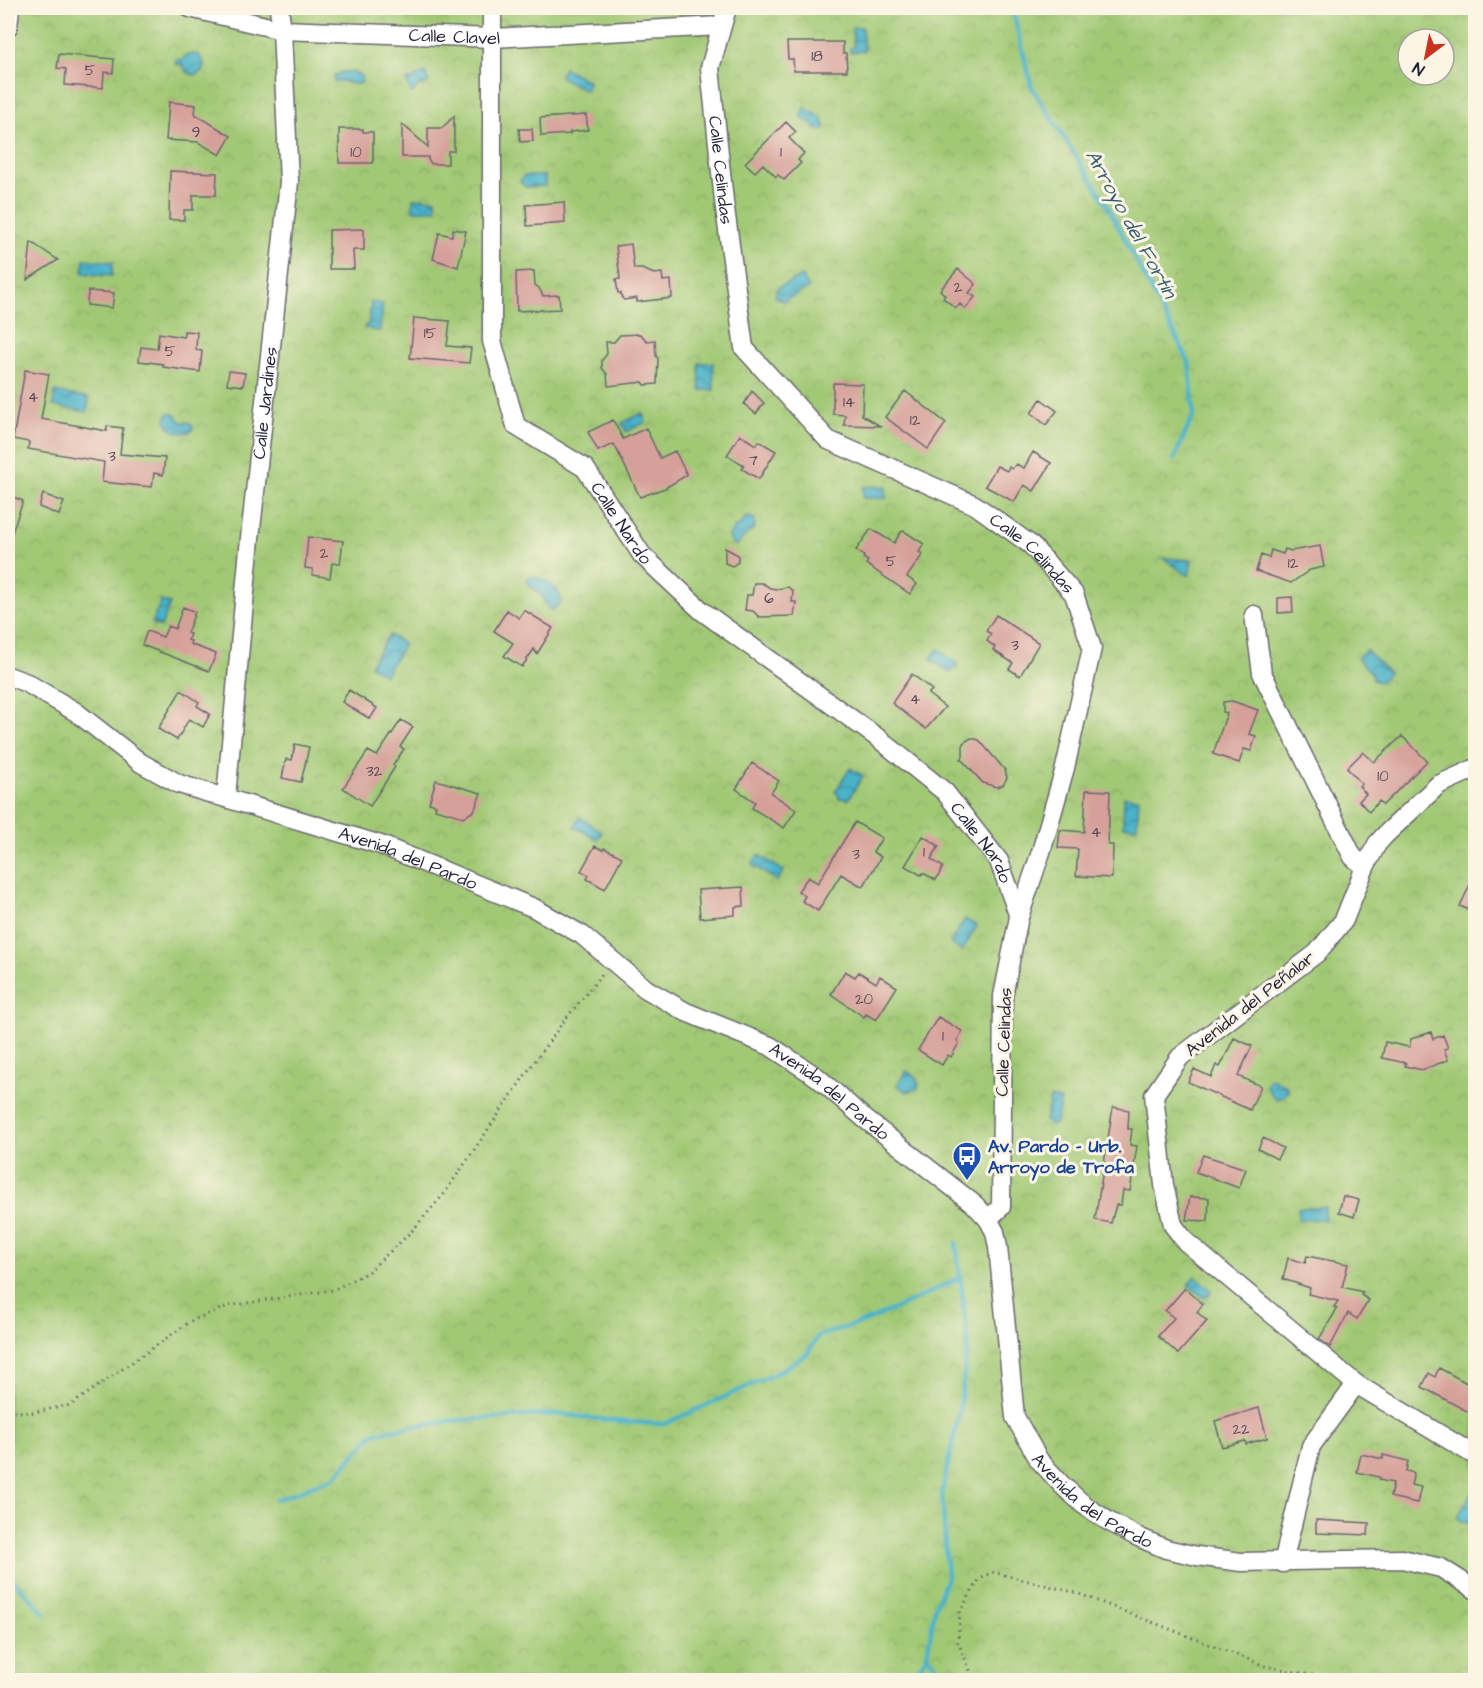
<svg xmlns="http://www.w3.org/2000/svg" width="1483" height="1688" viewBox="0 0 1483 1688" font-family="'Architects Daughter',sans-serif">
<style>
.park{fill:url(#park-crowns);stroke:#627658;stroke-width:1.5;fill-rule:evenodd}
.water{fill:url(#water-waves);stroke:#366a82;stroke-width:1.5}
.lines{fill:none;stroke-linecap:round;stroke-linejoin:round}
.stream{stroke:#4ab2c9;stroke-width:4.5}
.building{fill:#d5a099}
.minor-casing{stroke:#69676d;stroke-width:21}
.path{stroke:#69676d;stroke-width:3;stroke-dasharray:1.5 4.5;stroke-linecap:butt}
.minor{stroke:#fff;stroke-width:18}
.labels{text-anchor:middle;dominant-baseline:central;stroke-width:6;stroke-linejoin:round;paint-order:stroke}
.number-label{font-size:15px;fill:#4f4252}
.street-label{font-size:18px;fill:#22223b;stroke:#fcf5e5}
.transit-label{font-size:18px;font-weight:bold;fill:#164399;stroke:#fcf5e5;text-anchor:start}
.water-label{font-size:20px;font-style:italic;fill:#325c74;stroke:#fcf5e5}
</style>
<defs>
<pattern id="park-crowns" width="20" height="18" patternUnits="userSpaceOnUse" patternTransform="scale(1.5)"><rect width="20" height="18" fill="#a1c975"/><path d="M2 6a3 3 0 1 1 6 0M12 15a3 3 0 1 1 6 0" fill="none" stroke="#8aac66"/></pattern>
<pattern id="water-waves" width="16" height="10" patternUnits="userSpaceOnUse" patternTransform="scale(1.5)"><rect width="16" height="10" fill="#4ab2c9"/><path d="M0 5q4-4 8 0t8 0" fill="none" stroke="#3d90a4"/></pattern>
</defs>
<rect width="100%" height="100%" fill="#fcf5e5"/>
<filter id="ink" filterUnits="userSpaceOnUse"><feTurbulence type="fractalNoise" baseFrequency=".0167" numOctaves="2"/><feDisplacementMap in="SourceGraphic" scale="12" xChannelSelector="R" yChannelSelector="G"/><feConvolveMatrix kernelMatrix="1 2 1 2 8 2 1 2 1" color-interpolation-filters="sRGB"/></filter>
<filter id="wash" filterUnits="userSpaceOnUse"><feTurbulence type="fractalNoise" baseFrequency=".008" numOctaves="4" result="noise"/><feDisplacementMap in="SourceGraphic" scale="24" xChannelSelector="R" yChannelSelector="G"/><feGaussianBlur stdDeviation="1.35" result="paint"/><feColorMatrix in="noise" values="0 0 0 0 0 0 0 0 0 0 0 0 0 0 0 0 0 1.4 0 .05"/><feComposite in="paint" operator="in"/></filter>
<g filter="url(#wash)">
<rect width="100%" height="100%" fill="#eee8cb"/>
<!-- park -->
<path class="park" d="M 8,8 L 1475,8 L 1475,1680 L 8,1680 ZM 1408,39 L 1444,39 L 1444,75 L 1408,75 Z"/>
<!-- water -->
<path class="water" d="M 852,27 L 862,27 L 864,51 L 850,52 L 850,48 L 854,47 Z
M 192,54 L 199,55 L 204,64 L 203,70 L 196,75 C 188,74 184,71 182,63 L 178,65 L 175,62 L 177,59 L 182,60 L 186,56 Z
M 564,68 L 589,81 L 585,90 L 560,77 Z
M 342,72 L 352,72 L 361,76 L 362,82 L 360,84 L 346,83 L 344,81 L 334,82 L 334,76 Z
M 425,73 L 429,82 L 416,88 L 414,92 L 411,92 L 406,81 Z
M 805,107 L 821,118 L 826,126 L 824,129 L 817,130 L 810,122 L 805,121 L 801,117 Z
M 524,176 L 545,176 L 545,186 L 525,187 L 520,181 Z
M 413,198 L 436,199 L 436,210 L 413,210 Z
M 84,259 L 113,262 L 112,276 L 83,273 Z
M 802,276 L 809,288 L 784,301 L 775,297 L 777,288 Z
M 371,302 L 383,304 L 380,331 L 364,328 L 365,325 L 368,325 Z
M 699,363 L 713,363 L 714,390 L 700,390 Z
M 55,392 L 89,398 L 87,412 L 53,406 Z
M 168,413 L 174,413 L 181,422 L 190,423 L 193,427 L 192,431 C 180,437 161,428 168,413 Z
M 642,413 L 646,422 L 626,432 L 622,423 Z
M 886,486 L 886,498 L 863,498 L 863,487 Z
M 750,517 L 754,519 L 755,527 C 749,534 743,536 737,545 L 732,544 L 729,536 L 735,527 L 740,526 L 745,518 Z
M 1163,558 L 1192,560 L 1189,576 Z
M 530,576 C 543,578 561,586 561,602 L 554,610 L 549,609 L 542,597 L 529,584 L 527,580 Z
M 161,601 L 170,604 L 161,627 L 152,623 Z
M 389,635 L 404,644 L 385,675 L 370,665 Z
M 938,649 L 958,664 L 950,673 L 931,659 Z
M 1366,650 L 1389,673 L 1380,682 L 1372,680 L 1372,674 L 1357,658 Z
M 850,768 L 863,776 L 848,800 L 844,798 L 839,799 L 838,794 L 835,792 Z
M 1124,797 L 1139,798 L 1137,827 L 1123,826 Z
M 580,817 L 602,832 L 598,840 L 574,827 Z
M 758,855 L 784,871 L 777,881 L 752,865 Z
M 965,919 L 977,926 L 962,951 L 950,943 Z
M 906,1071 L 916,1077 L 919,1086 L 917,1089 L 907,1092 L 897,1085 Z
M 1269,1079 L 1274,1079 L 1288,1087 L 1288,1091 L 1283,1097 L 1276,1099 L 1270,1093 L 1266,1085 Z
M 1050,1098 L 1061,1100 L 1056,1123 L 1051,1126 L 1045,1121 Z
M 1325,1207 L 1325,1219 L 1299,1220 L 1298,1208 Z
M 1195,1276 L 1211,1290 L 1209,1296 L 1204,1298 L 1188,1285 Z
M 1471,1494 L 1475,1496 L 1475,1511 L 1468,1524 L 1457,1518 Z"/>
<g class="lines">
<!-- stream -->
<path class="stream" d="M 1012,8 L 1032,88 L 1105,201 L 1189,362 L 1194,414 L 1174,459
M 276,1500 L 335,1477 L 374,1433 L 448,1421 L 557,1414 L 625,1422 L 665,1424 L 775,1374 L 807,1354 L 818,1336 L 867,1321 L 915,1300 L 959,1278
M 8,1574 L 44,1613
M 927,1655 L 949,1680
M 911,1680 L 927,1655 L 935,1607 L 947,1578 L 942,1492 L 959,1413 L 968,1342 L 956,1243"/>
</g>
<g id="blocks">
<!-- building -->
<path class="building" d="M 787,42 L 843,42 L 843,53 L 846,53 L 847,71 L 794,71 L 793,59 L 788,59 Z
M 59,54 L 114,59 L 113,73 L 104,72 L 103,88 L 65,85 L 66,69 L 57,68 Z
M 169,102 L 196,105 L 195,114 L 231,136 L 220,155 L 198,142 L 166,140 Z
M 586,115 L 588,130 L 570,132 L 570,134 L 541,136 L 540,118 Z
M 454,116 L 454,151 L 448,151 L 448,164 L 432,164 L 428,160 L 428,157 L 402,157 L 402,124 L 428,147 L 428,128 L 442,128 Z
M 786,122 L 796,132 L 789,138 L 804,153 L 798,160 L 801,163 L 784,180 L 778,175 L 776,177 L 763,164 L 755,172 L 745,163 Z
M 339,129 L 363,129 L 363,132 L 373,132 L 373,163 L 339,163 Z
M 519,129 L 532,129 L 533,141 L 520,142 Z
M 170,171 L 217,173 L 216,195 L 193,195 L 193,210 L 184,210 L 184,220 L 169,220 Z
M 564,202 L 565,223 L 527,226 L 526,205 Z
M 364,229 L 364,250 L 353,250 L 354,269 L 329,269 L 329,230 Z
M 453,229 L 466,231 L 458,267 L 433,259 L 439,233 L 452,236 Z
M 31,242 L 58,260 L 27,280 Z
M 631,244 L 634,269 L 642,269 L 654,274 L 662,273 L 663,281 L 671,280 L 672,298 L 637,302 L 637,298 L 624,300 L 622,298 L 621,293 L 618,293 L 616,279 L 620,279 L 616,246 Z
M 958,269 L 976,284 L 969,293 L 975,297 L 965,309 L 960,304 L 956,308 L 943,298 L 945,295 L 940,290 Z
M 534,271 L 535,285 L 539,288 L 543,296 L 559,295 L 560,309 L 517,311 L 516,272 Z
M 88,291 L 114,293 L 112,308 L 87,305 Z
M 414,318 L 450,321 L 447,346 L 471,348 L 469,363 L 410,358 Z
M 184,331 L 197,332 L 196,350 L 202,351 L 200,372 L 163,367 L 163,364 L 139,361 L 141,347 L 157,349 L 159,333 L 184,337 Z
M 640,334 L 647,341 L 655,340 L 656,356 L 658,358 L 657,384 L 645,385 L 643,382 L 608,386 L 607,374 L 602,368 L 602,360 L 607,354 L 606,342 L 614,342 L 620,335 Z
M 25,370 L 49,374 L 41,419 L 107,431 L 107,426 L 123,428 L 120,454 L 165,458 L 163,475 L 154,473 L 152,487 L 102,482 L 104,462 L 28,449 L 29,442 L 13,439 Z
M 229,371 L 245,373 L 243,386 L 227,384 Z
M 833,383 L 863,384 L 862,415 L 880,426 L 844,425 L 845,415 L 833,414 Z
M 752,391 L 764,403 L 756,414 L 744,404 Z
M 905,391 L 946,423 L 928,449 L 885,417 Z
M 1041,399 L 1057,411 L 1046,425 L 1031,413 Z
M 613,420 L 623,439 L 646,428 L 660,458 L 675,451 L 687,475 L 665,488 L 640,497 L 614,444 L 598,451 L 588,432 Z
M 740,435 L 756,445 L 759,441 L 776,451 L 759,479 L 742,469 L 744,465 L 727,455 Z
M 1033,452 L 1051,463 L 1034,491 L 1024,485 L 1014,502 L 985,486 L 997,466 L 1007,471 L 1009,467 L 1012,469 L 1016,464 L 1024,468 Z
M 43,494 L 64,502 L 59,515 L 39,507 Z
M 8,495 L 23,501 L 9,541 L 8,540 Z
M 871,529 L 894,543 L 901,532 L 904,531 L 924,544 L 919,552 L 923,554 L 907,577 L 917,584 L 910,594 L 866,564 L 868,561 L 863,558 L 864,556 L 856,550 Z
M 308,537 L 343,541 L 340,564 L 332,563 L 330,578 L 312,575 L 313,569 L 305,568 Z
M 1320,546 L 1324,567 L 1310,570 L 1291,583 L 1256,571 L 1261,555 L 1269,558 L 1271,550 L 1283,554 L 1285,549 L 1291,551 Z
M 725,548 L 738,555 L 738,562 L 732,566 L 725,563 Z
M 754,583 L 762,583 L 770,588 L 777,589 L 788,587 L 793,591 L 792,602 L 796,602 L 794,616 L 759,617 L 753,611 L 745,610 L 747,595 L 752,595 Z
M 1292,597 L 1293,612 L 1278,613 L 1278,598 Z
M 183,607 L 195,612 L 187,633 L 190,634 L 188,640 L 191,641 L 190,644 L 216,654 L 209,671 L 142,645 L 147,631 L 163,637 L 168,626 L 175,629 Z
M 507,610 L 519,618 L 524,610 L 553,628 L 537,654 L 534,649 L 522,667 L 504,656 L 513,643 L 494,631 Z
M 996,615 L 1039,643 L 1020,676 L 1009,669 L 1013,663 L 993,650 L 995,647 L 987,641 L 991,634 L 986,631 Z
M 912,674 L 932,690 L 928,694 L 945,707 L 926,729 L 892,703 Z
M 181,690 L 199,702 L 197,706 L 210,714 L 203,727 L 189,719 L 177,740 L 158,729 Z
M 349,690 L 377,708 L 370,719 L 342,702 Z
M 1232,701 L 1258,710 L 1249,734 L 1256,736 L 1251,751 L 1244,749 L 1239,763 L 1213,754 L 1227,713 L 1223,712 L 1223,702 Z
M 401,720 L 413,727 L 400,747 L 404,749 L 393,765 L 395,767 L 370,806 L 343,788 L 368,751 L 377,756 Z
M 1402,736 L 1427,761 L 1383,805 L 1379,801 L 1369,812 L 1359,801 L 1366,794 L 1359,786 L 1362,784 L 1347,768 L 1363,752 L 1374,762 Z
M 971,738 L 979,740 L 1005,770 L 1007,778 L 1003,785 L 997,787 L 983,783 L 961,759 L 963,757 L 963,743 Z
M 295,744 L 309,747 L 301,782 L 282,778 L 286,759 L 292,760 Z
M 752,763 L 779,781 L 771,793 L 796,810 L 784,828 L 752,808 L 755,802 L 736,789 Z
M 436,780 L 481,793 L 474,811 L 464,817 L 435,809 L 436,805 L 429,803 Z
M 1086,790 L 1110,791 L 1108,845 L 1113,845 L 1112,878 L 1076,876 L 1078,849 L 1058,848 L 1060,830 L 1084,832 Z
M 855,822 L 882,838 L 873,852 L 881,857 L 863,887 L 841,874 L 818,911 L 802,901 L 805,896 L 798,891 L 808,877 L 818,883 Z
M 923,836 L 939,846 L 931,859 L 943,867 L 936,880 L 923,873 L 921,875 L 905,866 Z
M 595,846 L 603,850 L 604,848 L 622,857 L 605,889 L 587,879 L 589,875 L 581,871 Z
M 1476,872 L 1476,913 L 1460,906 Z
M 743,887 L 744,906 L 735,907 L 735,915 L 700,918 L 698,890 Z
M 845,971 L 855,977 L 859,972 L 876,983 L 880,976 L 897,987 L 876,1020 L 866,1014 L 864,1017 L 831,994 Z
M 938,1017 L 962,1031 L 957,1041 L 959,1043 L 951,1057 L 948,1055 L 942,1065 L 918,1050 Z
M 1431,1032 L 1433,1039 L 1443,1035 L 1448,1048 L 1444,1049 L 1448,1060 L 1422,1070 L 1405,1066 L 1406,1063 L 1382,1058 L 1385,1042 L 1409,1047 L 1411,1039 Z
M 1234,1038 L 1252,1046 L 1238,1076 L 1261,1086 L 1250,1110 L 1188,1082 L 1194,1069 L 1211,1077 L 1216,1065 L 1220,1067 Z
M 1113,1107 L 1129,1110 L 1128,1129 L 1132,1129 L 1130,1145 L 1137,1146 L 1130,1191 L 1123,1190 L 1121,1205 L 1116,1205 L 1111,1223 L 1095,1220 Z
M 1263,1138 L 1283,1148 L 1277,1159 L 1258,1149 Z
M 1203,1155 L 1246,1169 L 1239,1188 L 1196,1172 Z
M 1343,1196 L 1359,1200 L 1354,1217 L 1339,1212 Z
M 1190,1197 L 1209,1198 L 1208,1221 L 1186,1220 Z
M 1307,1256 L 1348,1264 L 1342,1287 L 1363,1292 L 1361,1295 L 1369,1300 L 1357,1319 L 1348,1313 L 1330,1347 L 1319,1339 L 1337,1309 L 1334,1307 L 1338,1301 L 1308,1294 L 1310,1288 L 1283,1279 L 1288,1258 L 1305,1263 Z
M 1185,1288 L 1203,1304 L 1197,1312 L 1207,1321 L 1178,1354 L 1158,1336 L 1174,1318 L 1165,1311 Z
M 1439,1368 L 1476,1388 L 1476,1416 L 1422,1387 L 1429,1373 L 1435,1377 Z
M 1259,1408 L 1267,1438 L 1246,1444 L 1245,1441 L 1222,1447 L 1215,1421 Z
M 1361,1454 L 1383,1459 L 1383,1455 L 1408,1461 L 1406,1471 L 1414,1473 L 1411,1485 L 1421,1487 L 1417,1503 L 1390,1497 L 1393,1483 L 1379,1480 L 1379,1477 L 1357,1472 Z
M 1316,1520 L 1369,1523 L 1368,1535 L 1316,1533 Z"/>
</g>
</g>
<g filter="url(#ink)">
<use href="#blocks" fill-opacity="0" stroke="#69676d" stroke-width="1.5"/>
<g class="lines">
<!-- minor casing -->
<g class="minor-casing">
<g id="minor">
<path id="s1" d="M 190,8 L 282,30 L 493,38 L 721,26"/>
<path id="s2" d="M 492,8 L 492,341 L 516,426 L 585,468 L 642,555 L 702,611 L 878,738 L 945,792 L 999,861 L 1019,917"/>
<path id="s3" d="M 727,8 L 710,68 L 724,201 L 744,348 L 828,440 L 975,505 L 1031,545 L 1074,594 L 1092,648 L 1065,768 L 1041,852 L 1019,917 L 1003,996 L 1001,1207 L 988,1219"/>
<path d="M 8,27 L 10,8"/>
<path d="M 1254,615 L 1262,673 L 1353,857 L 1365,867"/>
<path id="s4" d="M 8,676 L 27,683 L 76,712 L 141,763 L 179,784 L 381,845 L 534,908 L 582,935 L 646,989 L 686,1012 L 770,1046 L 817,1077 L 865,1119 L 974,1204 L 988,1219 L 995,1232 L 998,1247 L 1015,1417 L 1039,1460 L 1062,1485 L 1084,1505 L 1108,1521 L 1136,1536 L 1166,1549 L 1197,1556 L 1241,1562 L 1402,1559 L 1441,1568 L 1476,1590"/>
<path d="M 1476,768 L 1438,785 L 1385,835 L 1377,844 L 1365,867 L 1344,920 L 1317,953 L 1180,1057 L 1154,1095 L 1164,1185 L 1173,1225 L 1186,1242 L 1356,1384 L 1476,1456"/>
<path id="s5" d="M 226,797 L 250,538 L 289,182 L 282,30 L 279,8"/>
<path d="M 1283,1563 L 1311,1446 L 1356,1384"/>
</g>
</g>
<!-- path -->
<path class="path" d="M 8,1410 L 29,1413 L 71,1405 L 191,1321 L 228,1306 L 333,1290 L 368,1272 L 410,1233 L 444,1194 L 530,1068 L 564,1021 L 603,973
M 977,1680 L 972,1675 L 958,1642 L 960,1611 L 979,1580 L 992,1572 L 1077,1593 L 1265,1666 L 1337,1680"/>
<!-- minor -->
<use href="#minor" class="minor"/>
</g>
</g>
<!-- icons -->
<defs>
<g id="bus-pin" transform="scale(1.5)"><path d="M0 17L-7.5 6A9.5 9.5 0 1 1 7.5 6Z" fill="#1a4fb4" stroke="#fcf5e5"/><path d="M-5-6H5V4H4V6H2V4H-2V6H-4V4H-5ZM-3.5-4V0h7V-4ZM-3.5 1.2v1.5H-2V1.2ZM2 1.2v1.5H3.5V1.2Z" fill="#fff"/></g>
</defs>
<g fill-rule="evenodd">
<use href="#bus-pin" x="967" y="1156"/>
</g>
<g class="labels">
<!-- number labels -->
<g class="number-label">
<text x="817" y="56">18</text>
<text x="90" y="70">5</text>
<text x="196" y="132">9</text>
<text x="356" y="152">10</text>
<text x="781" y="152">1</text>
<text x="958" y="287">2</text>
<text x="430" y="333">15</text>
<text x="170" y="351">5</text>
<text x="33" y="397">4</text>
<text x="849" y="402">14</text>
<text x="915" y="420">12</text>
<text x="112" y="456">3</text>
<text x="753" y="460">7</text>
<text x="324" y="553">2</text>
<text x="891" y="561">5</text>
<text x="1293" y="563">12</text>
<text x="769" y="598">6</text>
<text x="1015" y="645">3</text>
<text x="915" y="699">4</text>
<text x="374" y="771">32</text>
<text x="1383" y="776">10</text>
<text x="1096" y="832">4</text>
<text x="924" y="852">1</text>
<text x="856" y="854">3</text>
<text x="864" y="999">20</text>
<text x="943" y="1036">1</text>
<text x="1241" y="1429">22</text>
</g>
<!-- street labels -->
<g class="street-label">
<text stroke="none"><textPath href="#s1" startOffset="267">Calle Clavel</textPath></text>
<text stroke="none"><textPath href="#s3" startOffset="165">Calle Celindas</textPath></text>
<text stroke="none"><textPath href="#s5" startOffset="396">Calle Jardines</textPath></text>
<text stroke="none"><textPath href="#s2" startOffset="568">Calle Nardo</textPath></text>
<text stroke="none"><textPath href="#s3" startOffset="705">Calle Celindas</textPath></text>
<text stroke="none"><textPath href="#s2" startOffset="1054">Calle Nardo</textPath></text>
<text stroke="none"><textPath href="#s4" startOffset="444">Avenida del Pardo</textPath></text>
<text transform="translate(1250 1004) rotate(-38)">Avenida del Peñalar</text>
<text transform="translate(1004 1042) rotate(-88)">Calle Celindas</text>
<text stroke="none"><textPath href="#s4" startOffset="930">Avenida del Pardo</textPath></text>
<text stroke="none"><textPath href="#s4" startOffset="1452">Avenida del Pardo</textPath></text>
</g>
<!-- transit labels -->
<g class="transit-label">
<text x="988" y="1146">Av. Pardo - Urb.<tspan x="988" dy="21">Arroyo de Trofa</tspan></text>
</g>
<!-- water labels -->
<g class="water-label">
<text transform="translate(1131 224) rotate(61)">Arroyo del Fortín</text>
</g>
</g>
<!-- margin -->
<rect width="1483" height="1688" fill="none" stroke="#fcf5e5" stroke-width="30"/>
<!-- north arrow -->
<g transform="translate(1426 57) rotate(212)"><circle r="28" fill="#fcf5e5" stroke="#a5a1a1" stroke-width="1.5"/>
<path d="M0-4.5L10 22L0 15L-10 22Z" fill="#c8321e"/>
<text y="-9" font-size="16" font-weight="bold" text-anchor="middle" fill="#22223b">N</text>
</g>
</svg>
